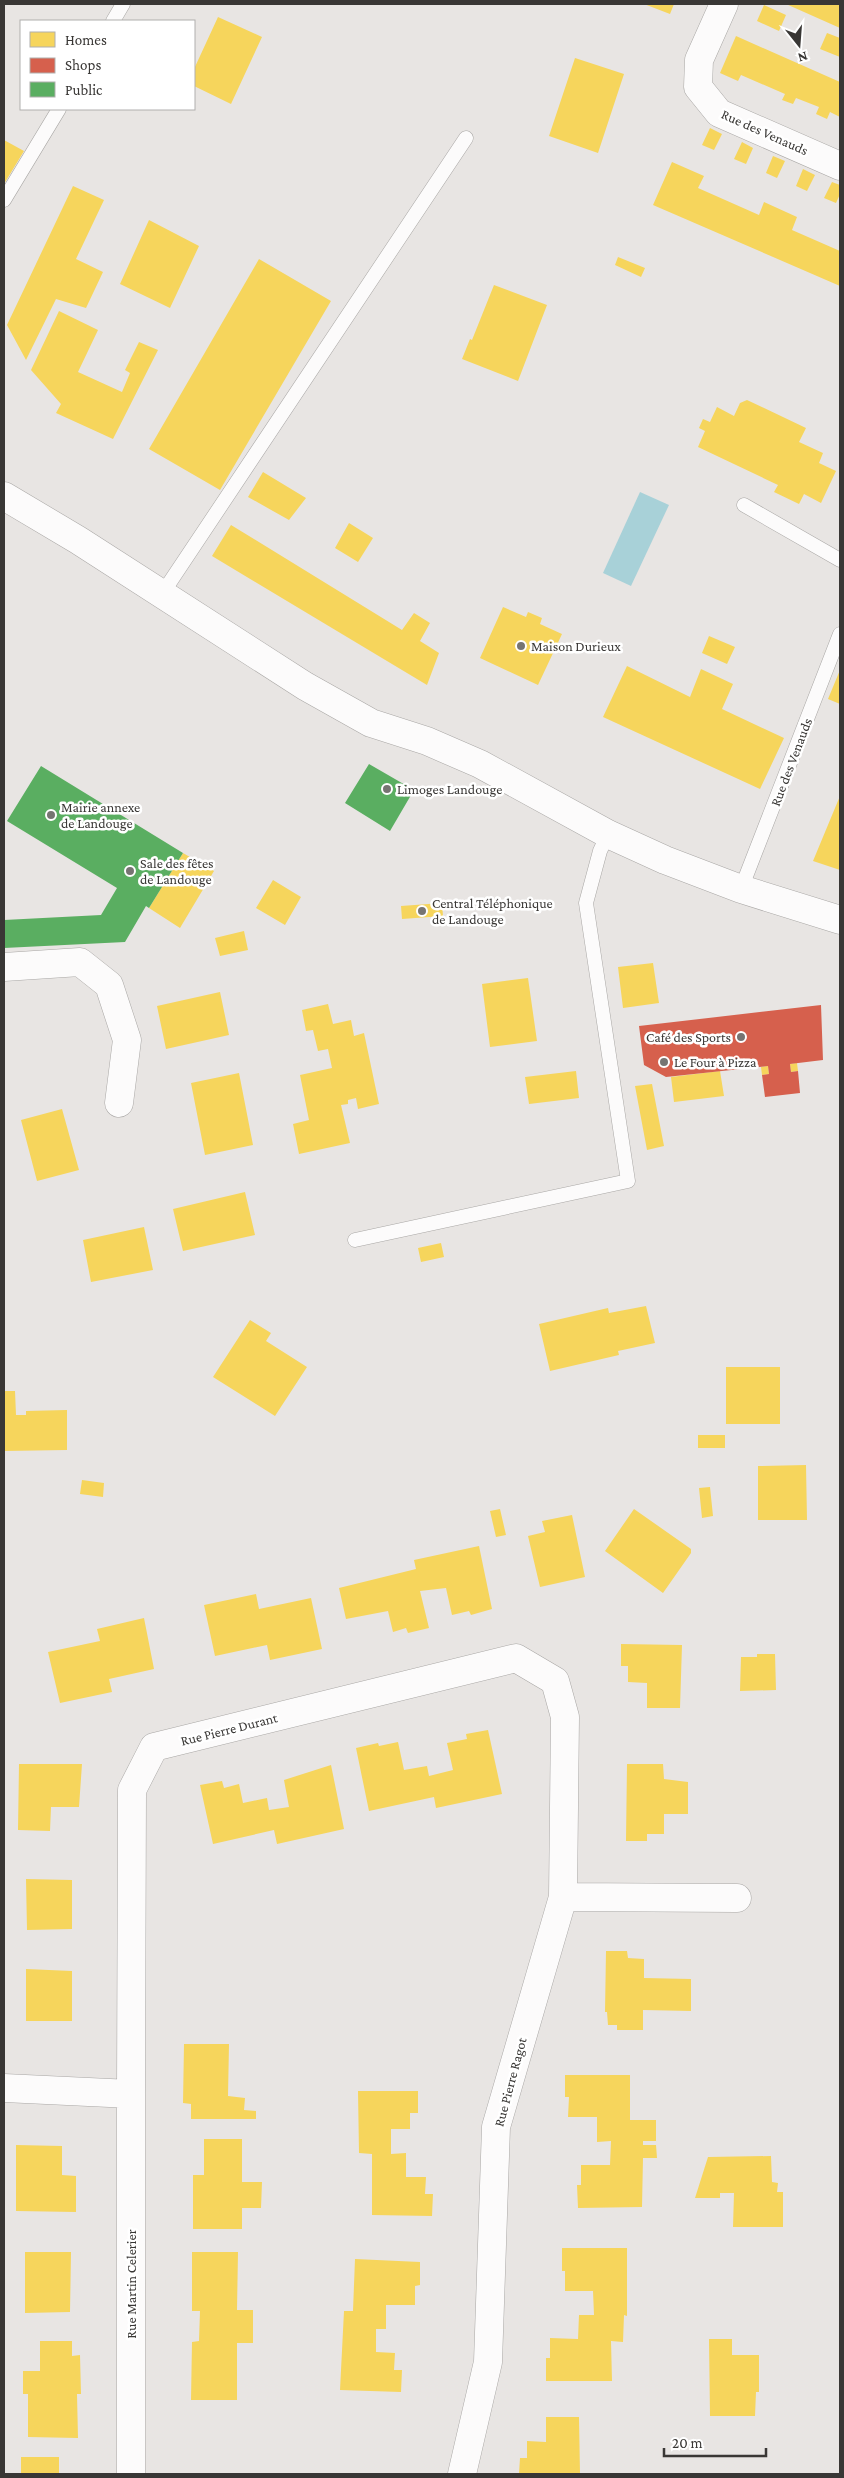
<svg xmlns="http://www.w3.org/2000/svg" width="844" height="2478" viewBox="0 0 844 2478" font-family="'Crimson Pro',serif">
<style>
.water{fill:#a8d1d8}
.homes{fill:#f6d55c}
.shops{fill:#d6604d}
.public{fill:#5aae61}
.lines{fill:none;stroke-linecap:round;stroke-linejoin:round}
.lane-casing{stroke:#a9a7a5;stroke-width:15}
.street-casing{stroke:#a9a7a5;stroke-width:29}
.secondary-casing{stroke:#a9a7a5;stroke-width:29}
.lane{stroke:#fcfbfb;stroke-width:14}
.street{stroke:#fcfbfb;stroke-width:28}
.secondary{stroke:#fcfbfb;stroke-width:28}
.poi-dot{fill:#767472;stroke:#fff;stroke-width:2}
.labels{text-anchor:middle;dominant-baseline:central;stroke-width:5;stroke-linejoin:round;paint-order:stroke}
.street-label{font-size:14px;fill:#393735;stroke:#fff}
.poi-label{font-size:14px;fill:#393735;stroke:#fff;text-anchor:start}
</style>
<rect width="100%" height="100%" fill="#e8e5e3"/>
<!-- water -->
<path class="water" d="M 640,492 L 669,505 L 631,586 L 603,573 Z"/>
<!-- homes -->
<path class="homes" d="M 644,4 L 674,4 L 670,14 Z
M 786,4 L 840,4 L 840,28 Z
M 764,5 L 786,15 L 779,31 L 757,21 Z
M 218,17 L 262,37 L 231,104 L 194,86 L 194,69 Z
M 827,33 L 840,38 L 840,57 L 820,49 Z
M 736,36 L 840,82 L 840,117 L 830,112 L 827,119 L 816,114 L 819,107 L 796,98 L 793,104 L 782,100 L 785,94 L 741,75 L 738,81 L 720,73 Z
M 575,58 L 624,74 L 598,153 L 549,136 Z
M 710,128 L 722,134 L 714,150 L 702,145 Z
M 4,140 L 24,151 L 4,184 Z
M 742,142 L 753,148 L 746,164 L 734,159 Z
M 773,156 L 785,161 L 777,178 L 766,173 Z
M 672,162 L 704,176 L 698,188 L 759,215 L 764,202 L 797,217 L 792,230 L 840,251 L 840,286 L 653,205 Z
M 803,169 L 815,175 L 807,191 L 796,186 Z
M 832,182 L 840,185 L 840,194 L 836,203 L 824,198 Z
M 73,186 L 104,200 L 76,259 L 103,272 L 86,308 L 56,299 L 26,360 L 7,325 Z
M 149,220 L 199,246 L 170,308 L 120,284 Z
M 618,257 L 645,268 L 641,277 L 615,265 Z
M 259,259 L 331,301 L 220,490 L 149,449 Z
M 494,285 L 547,305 L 518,381 L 462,359 L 470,339 L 472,340 Z
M 59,311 L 98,330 L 78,372 L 122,392 L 130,373 L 125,370 L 139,342 L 158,350 L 113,439 L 56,413 L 61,404 L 31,370 Z
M 747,400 L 806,428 L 799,442 L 823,453 L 819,463 L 836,471 L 821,503 L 804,494 L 799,504 L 774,492 L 778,485 L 698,447 L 705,431 L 699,428 L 703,419 L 710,422 L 717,407 L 734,416 L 740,403 Z
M 263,472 L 306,498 L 289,520 L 248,497 Z
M 349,523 L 373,538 L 358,562 L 335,548 Z
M 231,525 L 402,630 L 414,613 L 430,623 L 420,641 L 439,653 L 427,685 L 212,556 Z
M 503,607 L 526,617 L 528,612 L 542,618 L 540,624 L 562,634 L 538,685 L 480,658 Z
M 709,636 L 735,647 L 727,664 L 702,653 Z
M 627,666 L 690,697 L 701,669 L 733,684 L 722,709 L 784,738 L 760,789 L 603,717 Z
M 840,670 L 840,704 L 828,699 Z
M 840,796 L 840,870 L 813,861 Z
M 183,853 L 214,871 L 180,928 L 149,908 Z
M 273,880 L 301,897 L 285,925 L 256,908 Z
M 442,903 L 443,916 L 402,919 L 401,906 Z
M 244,931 L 248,950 L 220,956 L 215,938 Z
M 653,963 L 659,1003 L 623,1008 L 618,967 Z
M 528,978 L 537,1041 L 490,1047 L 482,984 Z
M 220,992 L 229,1035 L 166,1049 L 157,1006 Z
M 328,1004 L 333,1024 L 351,1020 L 354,1036 L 364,1033 L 379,1104 L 358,1109 L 356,1098 L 348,1100 L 348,1104 L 341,1105 L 350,1143 L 299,1154 L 293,1124 L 309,1120 L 300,1075 L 332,1068 L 328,1049 L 318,1051 L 313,1030 L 306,1031 L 302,1010 Z
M 797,1063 L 798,1071 L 791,1072 L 790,1064 Z
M 768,1066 L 769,1074 L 762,1075 L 761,1067 Z
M 576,1071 L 579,1098 L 529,1104 L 525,1077 Z
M 720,1071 L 724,1096 L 674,1102 L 671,1077 Z
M 239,1073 L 253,1145 L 205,1155 L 191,1083 Z
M 652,1084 L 664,1146 L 647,1150 L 635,1086 Z
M 62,1109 L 79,1170 L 37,1181 L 21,1120 Z
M 245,1192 L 255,1235 L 183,1251 L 173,1209 Z
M 144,1227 L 153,1270 L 91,1282 L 83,1240 Z
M 441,1243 L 444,1257 L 421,1262 L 418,1248 Z
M 646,1306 L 655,1343 L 618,1351 L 619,1355 L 550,1371 L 539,1324 L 608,1308 L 609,1313 Z
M 250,1320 L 271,1333 L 266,1341 L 307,1367 L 275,1416 L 213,1377 Z
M 726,1367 L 780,1367 L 780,1424 L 726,1424 Z
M 4,1391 L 15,1391 L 16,1415 L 26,1415 L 26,1411 L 67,1410 L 67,1450 L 4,1451 Z
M 698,1435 L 725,1435 L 725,1448 L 698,1448 Z
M 806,1465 L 807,1520 L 758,1520 L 758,1466 Z
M 82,1480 L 104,1483 L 103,1497 L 80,1494 Z
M 710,1487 L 713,1516 L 702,1518 L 699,1488 Z
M 500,1509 L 506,1535 L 496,1537 L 490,1511 Z
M 634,1509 L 691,1549 L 691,1553 L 663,1593 L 605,1551 Z
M 572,1515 L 585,1577 L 540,1587 L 528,1536 L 545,1532 L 542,1521 Z
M 479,1546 L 492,1609 L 471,1615 L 469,1611 L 452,1615 L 446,1588 L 420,1591 L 429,1628 L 408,1633 L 406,1628 L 393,1632 L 388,1611 L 346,1619 L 339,1588 L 416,1569 L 414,1560 Z
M 256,1594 L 259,1609 L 311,1598 L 322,1649 L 270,1660 L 267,1645 L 215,1656 L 204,1605 Z
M 144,1618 L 154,1669 L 109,1679 L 112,1692 L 60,1703 L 48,1652 L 100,1641 L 97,1629 Z
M 621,1644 L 682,1645 L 680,1708 L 647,1708 L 647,1683 L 628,1682 L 628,1666 L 621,1666 Z
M 757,1654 L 775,1654 L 776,1690 L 740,1691 L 741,1657 L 757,1657 Z
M 488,1730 L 502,1794 L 436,1808 L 434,1797 L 369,1811 L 356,1748 L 378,1743 L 379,1746 L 398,1742 L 404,1770 L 427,1766 L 429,1776 L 453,1770 L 447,1743 L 467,1739 L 466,1734 Z
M 19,1764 L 82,1764 L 79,1807 L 51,1807 L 50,1831 L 18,1830 Z
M 627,1764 L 663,1764 L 664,1779 L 688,1782 L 688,1814 L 664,1814 L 664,1834 L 647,1834 L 647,1841 L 626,1841 Z
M 331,1765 L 344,1829 L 277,1844 L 274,1830 L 213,1844 L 200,1785 L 222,1781 L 224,1788 L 239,1784 L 243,1803 L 267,1798 L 269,1810 L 289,1807 L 284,1780 Z
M 26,1879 L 72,1880 L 72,1929 L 27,1930 Z
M 606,1951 L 627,1951 L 628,1958 L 644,1959 L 644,1978 L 691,1979 L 691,2011 L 643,2010 L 643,2030 L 617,2030 L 617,2025 L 608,2025 L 607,2012 L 605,2012 Z
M 26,1969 L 72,1971 L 72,2021 L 26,2021 Z
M 184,2044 L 229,2044 L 228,2096 L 245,2098 L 244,2110 L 256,2111 L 256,2119 L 191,2119 L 191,2104 L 183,2103 Z
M 565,2075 L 630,2075 L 630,2120 L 656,2120 L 656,2141 L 643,2141 L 643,2145 L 656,2145 L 657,2158 L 643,2158 L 642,2207 L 578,2208 L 577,2185 L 581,2185 L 581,2165 L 610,2165 L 611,2141 L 597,2142 L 597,2117 L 568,2117 L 569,2097 L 565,2097 Z
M 358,2091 L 418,2091 L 418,2113 L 410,2113 L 410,2129 L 391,2129 L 391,2154 L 406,2153 L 406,2177 L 426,2177 L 425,2194 L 433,2194 L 432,2216 L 372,2215 L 372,2154 L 359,2153 Z
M 204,2139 L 242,2139 L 242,2182 L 262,2182 L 261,2208 L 242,2208 L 242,2229 L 193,2229 L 193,2175 L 204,2175 Z
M 16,2145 L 62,2146 L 62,2175 L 76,2176 L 76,2212 L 16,2211 Z
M 771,2156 L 772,2182 L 778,2183 L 777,2192 L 783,2192 L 783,2227 L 733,2227 L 734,2193 L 720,2193 L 720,2198 L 695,2198 L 708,2157 Z
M 562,2248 L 627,2248 L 627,2316 L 624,2315 L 623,2342 L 611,2341 L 612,2381 L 546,2381 L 546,2358 L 550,2358 L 550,2338 L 578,2339 L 579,2315 L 594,2315 L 593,2291 L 565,2291 L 565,2271 L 562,2271 Z
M 25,2252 L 71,2252 L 70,2312 L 25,2313 Z
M 192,2252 L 238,2252 L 237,2310 L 253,2310 L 253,2343 L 237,2343 L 237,2400 L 191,2400 L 192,2342 L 199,2341 L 200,2311 L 192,2311 Z
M 355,2259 L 420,2262 L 420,2285 L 415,2286 L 415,2305 L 386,2305 L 386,2329 L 376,2329 L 376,2352 L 395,2353 L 394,2370 L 402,2370 L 401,2392 L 340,2390 L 344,2311 L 353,2311 Z
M 709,2339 L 732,2339 L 732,2355 L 759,2355 L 759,2392 L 756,2392 L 755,2416 L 710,2416 Z
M 40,2341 L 72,2341 L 72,2356 L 80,2355 L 81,2394 L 77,2394 L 78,2438 L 28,2437 L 28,2394 L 23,2394 L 23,2371 L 40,2371 Z
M 546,2417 L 579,2417 L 580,2474 L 519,2474 L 520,2458 L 527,2458 L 527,2441 L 546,2442 Z
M 21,2457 L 59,2457 L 59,2474 L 21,2474 Z"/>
<!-- shops -->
<path class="shops" d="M 821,1005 L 823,1060 L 790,1064 L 791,1072 L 798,1071 L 800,1093 L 765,1097 L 762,1075 L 769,1074 L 768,1066 L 666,1077 L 644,1065 L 639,1026 Z"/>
<!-- public -->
<path class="public" d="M 369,764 L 414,790 L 390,831 L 345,803 Z
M 41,766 L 183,853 L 149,908 L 146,906 L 125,942 L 4,948 L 4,920 L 101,915 L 117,888 L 7,821 Z"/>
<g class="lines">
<!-- lane casing -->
<g class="lane-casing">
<path id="lane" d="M 113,21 L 123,4
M 4,200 L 59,109
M 744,505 L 840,560
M 162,594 L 466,138
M 741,889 L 840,634
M 355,1240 L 628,1181 L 586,903 L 600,851 L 608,834"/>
</g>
<!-- street casing -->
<g class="street-casing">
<path id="street" d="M 724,4 L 699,60 L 698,87 L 719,113 L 840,166
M 4,967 L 80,962 L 109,985 L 127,1040 L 119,1103
M 4,2088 L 131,2094 L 132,1790 L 154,1747 L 516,1658 L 555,1681 L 565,1717 L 563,1897
M 131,2474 L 131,2094
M 462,2474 L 488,2362 L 496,2127 L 563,1897 L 737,1898"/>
</g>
<!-- secondary casing -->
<g class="secondary-casing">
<path id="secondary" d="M 4,496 L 78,540 L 305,686 L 371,723 L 427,741 L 480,764 L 608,834 L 665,860 L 741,889 L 840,920"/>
</g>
<!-- lane -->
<use href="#lane" class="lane"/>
<!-- street -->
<use href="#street" class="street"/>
<!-- secondary -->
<use href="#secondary" class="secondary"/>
</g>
<!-- markers -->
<g class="poi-dot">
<circle cx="521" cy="646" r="5"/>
<circle cx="387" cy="789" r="5"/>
<circle cx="51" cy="815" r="5"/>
<circle cx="130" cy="871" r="5"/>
<circle cx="422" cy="911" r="5"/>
<circle cx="741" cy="1037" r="5"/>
<circle cx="664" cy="1062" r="5"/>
</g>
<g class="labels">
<!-- street labels -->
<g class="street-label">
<text transform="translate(765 132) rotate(24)">Rue des Venauds</text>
<text transform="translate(791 762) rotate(-69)">Rue des Venauds</text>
<text transform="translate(229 1729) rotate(-14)">Rue Pierre Durant</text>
<text transform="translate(510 2082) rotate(-75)">Rue Pierre Ragot</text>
<text transform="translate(131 2284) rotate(-90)">Rue Martin Celerier</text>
</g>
<!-- poi labels -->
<g class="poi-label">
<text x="531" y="646">Maison Durieux</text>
<text x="397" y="789">Limoges Landouge</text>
<text x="61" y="807">Mairie annexe<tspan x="61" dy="16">de Landouge</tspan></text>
<text x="140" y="863">Sale des fêtes<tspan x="140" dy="16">de Landouge</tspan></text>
<text x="432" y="903">Central Téléphonique<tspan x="432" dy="16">de Landouge</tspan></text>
<text x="731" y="1037" text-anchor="end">Café des Sports</text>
<text x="674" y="1062">Le Four à Pizza</text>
</g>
</g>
<!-- border -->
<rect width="844" height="2478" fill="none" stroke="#393735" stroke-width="10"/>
<!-- legend -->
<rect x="20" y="20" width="175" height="90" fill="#ffffff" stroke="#b0afae"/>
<rect x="30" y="32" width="25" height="15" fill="#f6d55c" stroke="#b0afae"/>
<text x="65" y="45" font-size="15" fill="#393735">Homes</text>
<rect x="30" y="58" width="25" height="15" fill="#d6604d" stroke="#b0afae"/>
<text x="65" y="70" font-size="15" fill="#393735">Shops</text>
<rect x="30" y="82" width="25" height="15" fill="#5aae61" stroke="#b0afae"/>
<text x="65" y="95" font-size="15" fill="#393735">Public</text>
<!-- north arrow -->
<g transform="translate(799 45) rotate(163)" stroke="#ffffff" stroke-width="4" paint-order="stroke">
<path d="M0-4L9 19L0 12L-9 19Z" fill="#393735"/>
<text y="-8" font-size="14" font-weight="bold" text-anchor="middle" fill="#393735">N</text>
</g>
<!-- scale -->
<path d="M664 2448v8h102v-8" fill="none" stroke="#393735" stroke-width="2.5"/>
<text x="672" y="2448" font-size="15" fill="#393735" stroke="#ffffff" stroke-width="4" paint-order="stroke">20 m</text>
</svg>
